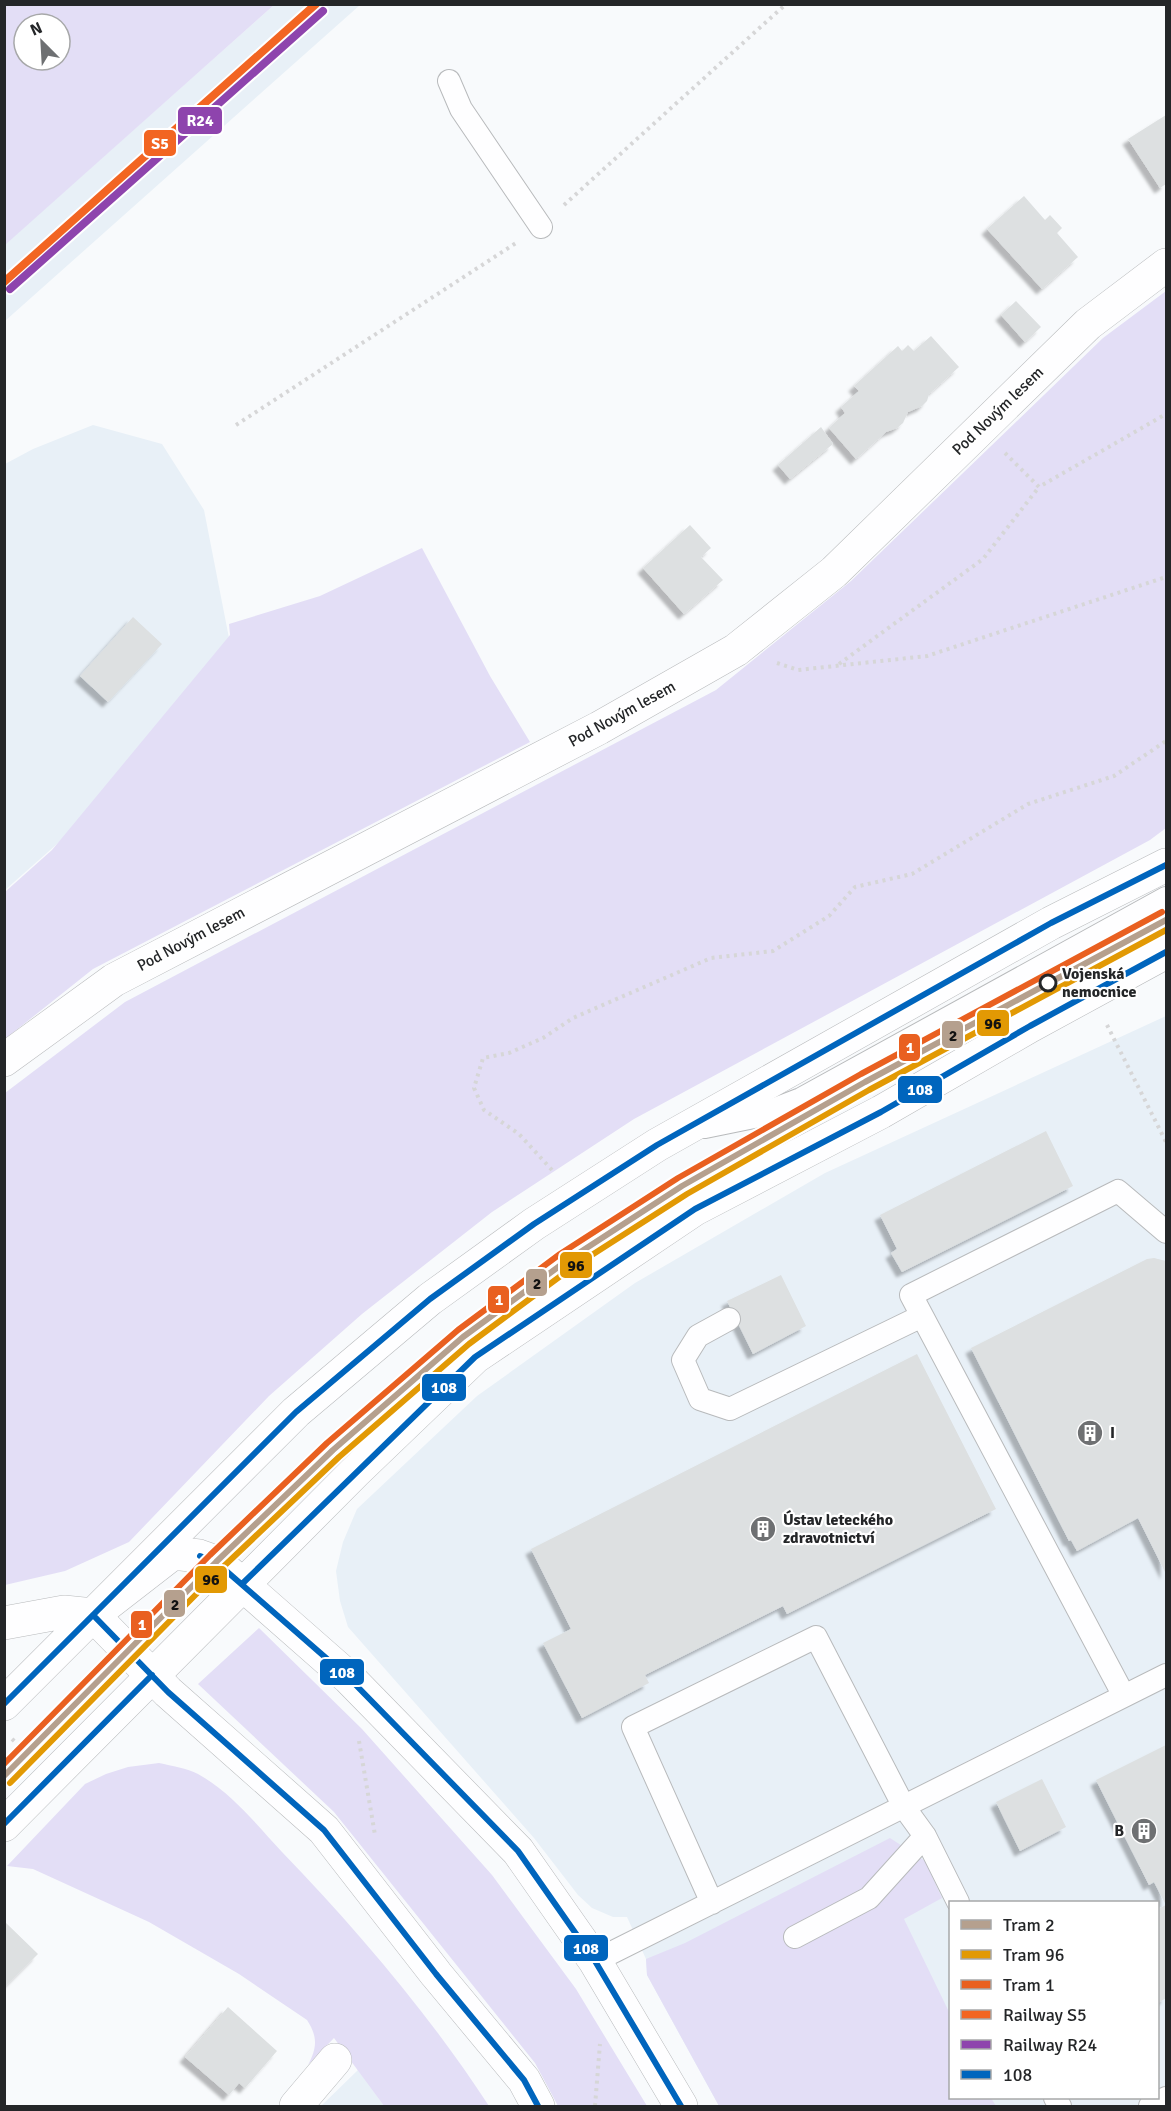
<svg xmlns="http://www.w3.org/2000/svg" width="1171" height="2111" viewBox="0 0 1171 2111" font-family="Signika,sans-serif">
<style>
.built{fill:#e8f0f7;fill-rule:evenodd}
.green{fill:#e3def6;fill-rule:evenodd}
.building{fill:#dde0e1;filter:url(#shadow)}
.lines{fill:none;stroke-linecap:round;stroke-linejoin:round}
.lane-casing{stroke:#b8babc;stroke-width:24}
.street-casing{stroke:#b8babc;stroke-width:34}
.secondary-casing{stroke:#b8babc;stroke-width:34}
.path{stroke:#d6d6d7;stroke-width:4;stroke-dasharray:3 4.5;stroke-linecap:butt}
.lane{stroke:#fefeff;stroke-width:22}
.street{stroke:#fefeff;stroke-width:33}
.secondary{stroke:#fefeff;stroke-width:33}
.bus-1-casing{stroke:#fff;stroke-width:10}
.bus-1{stroke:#0065bd;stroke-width:6}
.rail-1-casing{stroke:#fff;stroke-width:12}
.rail-2-casing{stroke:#fff;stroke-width:12}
.rail-1{stroke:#f26522;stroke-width:8}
.rail-2{stroke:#8e44ad;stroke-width:8}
.tram-1-casing{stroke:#fff;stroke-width:10}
.tram-2-casing{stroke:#fff;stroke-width:10}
.tram-3-casing{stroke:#fff;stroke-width:10}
.tram-1{stroke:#b5a08e;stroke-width:6}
.tram-2{stroke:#e29904;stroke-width:6}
.tram-3{stroke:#e96020;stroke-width:6}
.stop-dot{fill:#fff;stroke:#242628;stroke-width:3}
.labels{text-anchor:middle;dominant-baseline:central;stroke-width:4.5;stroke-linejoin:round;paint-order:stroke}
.street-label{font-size:16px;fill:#242628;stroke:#fff}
.stop-label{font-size:16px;font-weight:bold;fill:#242628;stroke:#fff;text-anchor:start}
.poi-label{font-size:16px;font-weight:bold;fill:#242628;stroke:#fff;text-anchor:start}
.line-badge{stroke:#fff;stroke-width:2}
.badge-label{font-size:16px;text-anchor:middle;font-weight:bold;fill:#fff}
.pale-badge-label{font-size:16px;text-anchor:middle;font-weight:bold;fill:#111}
</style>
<defs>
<filter id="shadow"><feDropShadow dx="-5.5" dy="5.5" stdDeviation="1.5" flood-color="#0004"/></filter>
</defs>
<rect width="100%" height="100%" fill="#f8fafc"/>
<!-- built -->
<path class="built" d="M 274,5 L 360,5 L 5,321 L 4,245 Z
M 93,425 L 162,444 L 204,510 L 229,638 L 66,836 L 5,890 L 5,464 L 33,449 Z
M 1166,1016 L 1166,2106 L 719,2106 L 647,1975 L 646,1959 L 627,1917 L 613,1917 L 592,1908 L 578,1895 L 534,1838 L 348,1627 L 340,1601 L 336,1571 L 343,1542 L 357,1509 L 477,1396 L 635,1283 L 825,1173 ZM 950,1902 L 1158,1902 L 1158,2098 L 950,2098 Z
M 358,2070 L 384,2106 L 321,2106 Z"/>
<!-- green -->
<path class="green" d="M 5,4 L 274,4 L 274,5 L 5,245 ZM 24,24 L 60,24 L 60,60 L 24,60 Z
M 1166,291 L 1166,828 L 1150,840 L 634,1119 L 492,1212 L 362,1314 L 269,1396 L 129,1542 L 65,1571 L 5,1585 L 5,1093 L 125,1002 L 716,690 L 851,581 L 1103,338 Z
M 422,548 L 490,676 L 530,742 L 93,969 L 5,1039 L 5,892 L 52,850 L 230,635 L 229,624 L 320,596 Z
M 259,1628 L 362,1729 L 492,1875 L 576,1989 L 647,2106 L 558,2106 L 535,2063 L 334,1812 L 198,1684 Z
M 159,1763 C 172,1766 187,1768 198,1774 C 231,1792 257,1825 282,1852 C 358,1931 429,2014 489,2106 L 384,2106 L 334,2038 L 308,2065 C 317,2048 318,2037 307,2020 L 239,1974 L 149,1922 L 33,1869 L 7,1866 L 85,1784 L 106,1774 L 128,1767 Z
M 890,1838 L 925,1861 L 942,1898 L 904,1919 L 950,2014 L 950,2098 L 991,2098 L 996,2106 L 719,2106 L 647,1975 L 646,1959 L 685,1943 Z"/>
<!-- building -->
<path class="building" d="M 1166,115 L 1166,184 L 1160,188 L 1128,139 Z
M 1024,196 L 1045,220 L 1050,215 L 1062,228 L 1057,233 L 1078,257 L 1042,289 L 987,229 Z
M 1016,301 L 1041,327 L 1025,342 L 1001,315 Z
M 931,336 L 959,367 L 929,394 L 927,401 L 922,406 L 908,412 L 903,423 L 897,428 L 886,432 L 856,459 L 829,428 L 845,413 L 841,407 L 859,391 L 854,386 L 898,346 L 902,351 L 908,345 L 914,351 Z
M 821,427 L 833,444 L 790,479 L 778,465 Z
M 690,525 L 711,548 L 701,557 L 723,580 L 684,614 L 643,568 Z
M 133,617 L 162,644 L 108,702 L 80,676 Z
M 1046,1131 L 1073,1186 L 902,1272 L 891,1253 L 897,1249 L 880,1215 Z
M 1154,1258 L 1166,1261 L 1166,1574 L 1138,1518 L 1077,1551 L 1071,1540 L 1069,1541 L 971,1348 L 1147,1259 Z
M 781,1275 L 806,1326 L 753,1354 L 727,1301 Z
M 917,1354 L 996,1509 L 787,1614 L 783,1606 L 645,1675 L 649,1683 L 582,1718 L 543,1643 L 571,1629 L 531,1549 Z
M 1166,1745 L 1166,1998 L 1158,2003 L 1158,1909 L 1166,1905 L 1154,1882 L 1149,1885 L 1096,1780 Z
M 1042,1779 L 1066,1827 L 1020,1851 L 996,1802 Z
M 4,1921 L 38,1954 L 4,1988 Z
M 228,2007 L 277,2051 L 245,2088 L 239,2083 L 229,2095 L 185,2057 Z"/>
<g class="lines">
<!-- lane casing -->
<g class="lane-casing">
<path id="lane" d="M 449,81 L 461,109 L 541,227
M 705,1127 L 754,1117 L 801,1099 L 1166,898
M 729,1319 L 698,1336 L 683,1360 L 700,1399 L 730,1409 L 922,1316
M 1124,1696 L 911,1295 L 1118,1191 L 1166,1232
M 712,1903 L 633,1727 L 816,1637 L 904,1807 L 925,1836 L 958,1902
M 795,1937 L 869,1898 L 925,1836
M 595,1961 L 1166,1675
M 1055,2098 L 1060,2106
M 1150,2106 L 1166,2098"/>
</g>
<!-- street casing -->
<g class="street-casing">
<path id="street" d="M 4,1060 L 114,980 L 599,728 L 736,650 L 834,572 L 1088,324 L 1166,265
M 296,2106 L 335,2060
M 538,2106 L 524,2080 L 436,1974 L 324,1830 L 168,1692 L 93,1615 L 173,1553 L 199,1556 L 216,1562 L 242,1584 L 349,1678 L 518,1851 L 595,1961 L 681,2106"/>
</g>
<!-- secondary casing -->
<g class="secondary-casing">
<path id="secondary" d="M 4,1623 L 64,1612 L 93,1615
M 4,1704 L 296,1412 L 430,1299 L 534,1224 L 657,1145 L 1051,923 L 1166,865
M 4,1825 L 355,1472 L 475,1357 L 695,1209 L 881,1112 L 1030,1026 L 1166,952"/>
</g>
<!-- path -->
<path class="path" d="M 564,205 L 786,4
M 236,425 L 516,243
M 1005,453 L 1039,487 L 1166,414
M 777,663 L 798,670 L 927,656 L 1166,577
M 839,664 L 983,559 L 1039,487
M 1107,1025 L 1166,1142
M 552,1170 L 519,1134 L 484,1110 L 474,1088 L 483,1058 L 509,1053 L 543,1038 L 573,1018 L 711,958 L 773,951 L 829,916 L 855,887 L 912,874 L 1028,804 L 1114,776 L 1166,741
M 12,1739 L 26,1752
M 359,1741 L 375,1835
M 595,2106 L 600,2044"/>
<!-- lane -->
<use href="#lane" class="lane"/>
<!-- street -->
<use href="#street" class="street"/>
<!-- secondary -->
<use href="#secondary" class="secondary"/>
<!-- bus-1 casing -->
<g class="bus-1-casing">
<path id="bus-1" d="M 200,1556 L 216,1562 L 349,1678 L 518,1851 L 595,1961 L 681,2106
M 242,1584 L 475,1357 L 695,1209 L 881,1112 L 1030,1026 L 1166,952
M 93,1615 L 168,1692 L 324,1830 L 436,1974 L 524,2080 L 538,2106
M 4,1704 L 296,1412 L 430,1299 L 534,1224 L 657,1145 L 1051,923 L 1166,865
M 4,1824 L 152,1675"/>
</g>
<!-- bus-1 -->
<use href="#bus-1" class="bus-1"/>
<!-- rail-1 casing -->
<g class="rail-1-casing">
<path id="rail-1" d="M 4,282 L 316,4"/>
</g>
<!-- rail-2 casing -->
<g class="rail-2-casing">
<path id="rail-2" d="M 10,289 L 323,11"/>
</g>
<!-- rail-1 -->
<use href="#rail-1" class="rail-1"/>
<!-- rail-2 -->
<use href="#rail-2" class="rail-2"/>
<!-- tram-1 casing -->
<g class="tram-1-casing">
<path id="tram-1" d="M 4,1776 L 216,1562 L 333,1450 L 463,1337 L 565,1262 L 682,1186 L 865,1082 L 1166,920"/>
</g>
<!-- tram-2 casing -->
<g class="tram-2-casing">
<path id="tram-2" d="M 10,1783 L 222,1568 L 339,1457 L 469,1344 L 570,1269 L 687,1194 L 869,1090 L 1166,930"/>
</g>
<!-- tram-3 casing -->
<g class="tram-3-casing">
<path id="tram-3" d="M 4,1764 L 210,1555 L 327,1443 L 458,1330 L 560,1254 L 678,1178 L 861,1074 L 1162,912"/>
</g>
<!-- tram-1 -->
<use href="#tram-1" class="tram-1"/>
<!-- tram-2 -->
<use href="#tram-2" class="tram-2"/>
<!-- tram-3 -->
<use href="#tram-3" class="tram-3"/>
</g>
<!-- icons -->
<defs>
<g id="building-disc" transform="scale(1.35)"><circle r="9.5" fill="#6e7072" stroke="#fff"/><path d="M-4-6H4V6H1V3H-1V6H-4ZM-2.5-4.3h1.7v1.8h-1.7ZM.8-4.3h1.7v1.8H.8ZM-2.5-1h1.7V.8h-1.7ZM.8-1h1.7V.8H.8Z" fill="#fff"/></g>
</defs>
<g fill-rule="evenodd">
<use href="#building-disc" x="1090" y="1433"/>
<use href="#building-disc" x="763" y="1529"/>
<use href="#building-disc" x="1144" y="1831"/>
</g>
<!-- markers -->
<circle class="stop-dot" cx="1048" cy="983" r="8"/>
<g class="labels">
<!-- street labels -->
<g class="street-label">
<text transform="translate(998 411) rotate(-44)">Pod Novým lesem</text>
<text transform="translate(622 714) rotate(-29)">Pod Novým lesem</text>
<text transform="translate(191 939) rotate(-28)">Pod Novým lesem</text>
</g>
<!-- stop labels -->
<g class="stop-label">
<text x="1062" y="974">Vojenská<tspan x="1062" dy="18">nemocnice</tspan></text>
</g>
<!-- poi labels -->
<g class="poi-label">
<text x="1110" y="1433">I</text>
<text x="783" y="1520">Ústav leteckého<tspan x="783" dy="18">zdravotnictví</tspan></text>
<text x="1124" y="1831" text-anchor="end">B</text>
</g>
</g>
<g class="line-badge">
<rect x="177" y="106" width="46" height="29" rx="6" fill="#8e44ad"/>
<rect x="143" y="129" width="34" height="28" rx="6" fill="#f26522"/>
<rect x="976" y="1009" width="34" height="28" rx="6" fill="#e29904"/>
<rect x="941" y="1020" width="23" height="29" rx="6" fill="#b5a08e"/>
<rect x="898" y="1033" width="23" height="29" rx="6" fill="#e96020"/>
<rect x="897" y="1075" width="46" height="29" rx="6" fill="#0065bd"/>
<rect x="559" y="1251" width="34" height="28" rx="6" fill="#e29904"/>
<rect x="525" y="1268" width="23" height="29" rx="6" fill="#b5a08e"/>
<rect x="487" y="1285" width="23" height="29" rx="6" fill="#e96020"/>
<rect x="421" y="1373" width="46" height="29" rx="6" fill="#0065bd"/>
<rect x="194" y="1565" width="34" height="29" rx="6" fill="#e29904"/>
<rect x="163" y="1589" width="23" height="29" rx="6" fill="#b5a08e"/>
<rect x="130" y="1610" width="23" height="29" rx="6" fill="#e96020"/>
<rect x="319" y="1658" width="46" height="28" rx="6" fill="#0065bd"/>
<rect x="563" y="1934" width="46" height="28" rx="6" fill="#0065bd"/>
</g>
<g class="badge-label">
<text x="200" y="126">R24</text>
<text x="160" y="149">S5</text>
<text x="910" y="1053">1</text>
<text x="920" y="1095">108</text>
<text x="499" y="1305">1</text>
<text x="444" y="1393">108</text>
<text x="142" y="1630">1</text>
<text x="342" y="1678">108</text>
<text x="586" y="1954">108</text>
</g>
<g class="pale-badge-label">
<text x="993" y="1029">96</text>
<text x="953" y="1041">2</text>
<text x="576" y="1271">96</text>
<text x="537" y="1289">2</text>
<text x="211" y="1585">96</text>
<text x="175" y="1610">2</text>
</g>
<!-- border -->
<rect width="1171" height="2111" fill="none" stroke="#242628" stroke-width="12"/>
<!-- legend -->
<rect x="949" y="1901" width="210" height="198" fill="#ffffff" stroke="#a7a8a9" stroke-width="1.5"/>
<rect x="961" y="1920" width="30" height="9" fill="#b5a08e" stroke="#a7a8a9" stroke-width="1.5"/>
<text x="1003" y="1931" font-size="18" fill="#242628">Tram 2</text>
<rect x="961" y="1950" width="30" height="9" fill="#e29904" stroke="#a7a8a9" stroke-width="1.5"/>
<text x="1003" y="1961" font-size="18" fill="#242628">Tram 96</text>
<rect x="961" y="1980" width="30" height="9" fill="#e96020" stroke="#a7a8a9" stroke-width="1.5"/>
<text x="1003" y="1991" font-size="18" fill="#242628">Tram 1</text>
<rect x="961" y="2010" width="30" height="9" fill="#f26522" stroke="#a7a8a9" stroke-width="1.5"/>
<text x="1003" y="2021" font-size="18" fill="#242628">Railway S5</text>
<rect x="961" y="2040" width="30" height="9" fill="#8e44ad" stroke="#a7a8a9" stroke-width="1.5"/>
<text x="1003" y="2051" font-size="18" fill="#242628">Railway R24</text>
<rect x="961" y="2070" width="30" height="9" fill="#0065bd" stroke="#a7a8a9" stroke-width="1.5"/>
<text x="1003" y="2081" font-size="18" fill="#242628">108</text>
<!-- north arrow -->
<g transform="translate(42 42) rotate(336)"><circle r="28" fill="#ffffff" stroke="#a7a8a9" stroke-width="1.5"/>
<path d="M0-4.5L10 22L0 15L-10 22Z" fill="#6e7072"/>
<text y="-9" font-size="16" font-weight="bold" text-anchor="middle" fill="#242628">N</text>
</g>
</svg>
